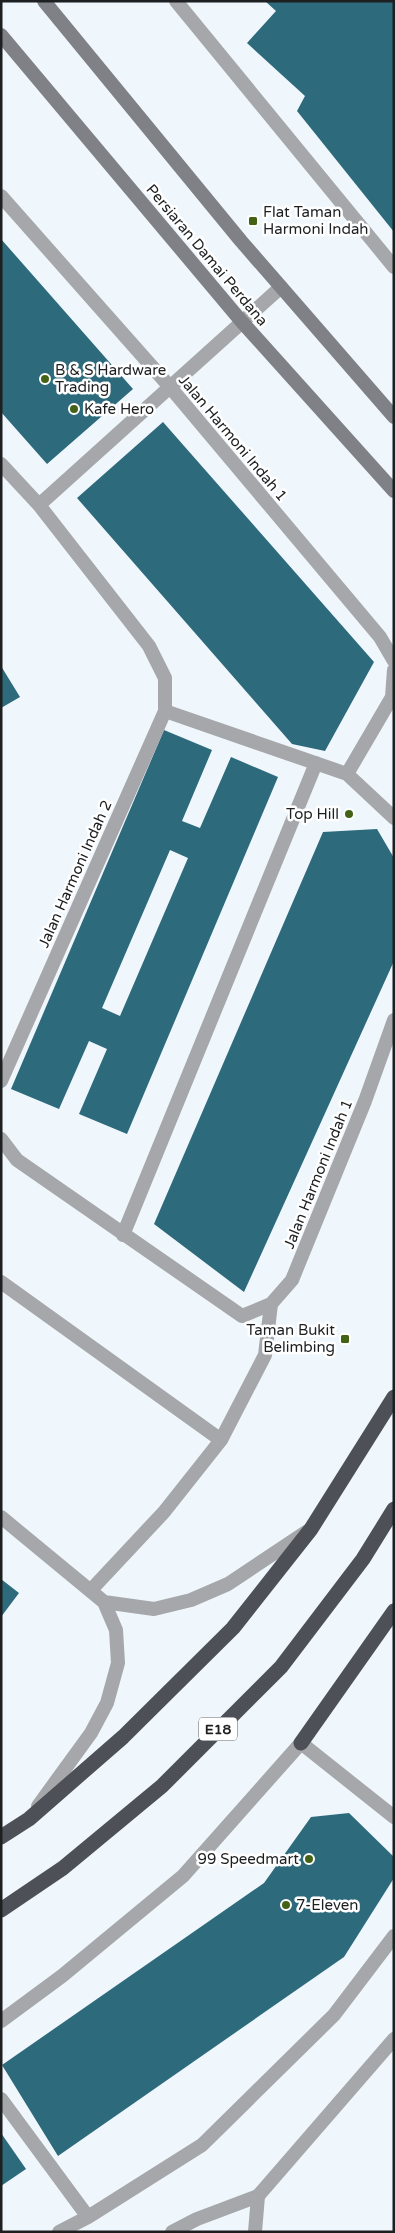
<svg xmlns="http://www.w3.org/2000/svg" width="395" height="2233" viewBox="0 0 395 2233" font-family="'Varela Round',sans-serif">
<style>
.building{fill:#2d6a7c;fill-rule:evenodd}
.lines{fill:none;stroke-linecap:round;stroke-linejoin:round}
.service{stroke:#a5a7aa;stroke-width:14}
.minor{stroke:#a5a7aa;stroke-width:14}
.secondary{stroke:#7f8186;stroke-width:14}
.motorway{stroke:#4d5057;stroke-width:15}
.poi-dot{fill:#446216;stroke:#fff;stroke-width:2}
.labels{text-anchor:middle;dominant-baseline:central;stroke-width:5;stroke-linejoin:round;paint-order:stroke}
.shield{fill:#fff;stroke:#616264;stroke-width:1}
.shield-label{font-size:14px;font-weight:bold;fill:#1d1f21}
.poi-label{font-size:15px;fill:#1d1f21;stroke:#fff;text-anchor:start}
.street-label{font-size:15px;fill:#1d1f21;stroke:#fff}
</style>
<rect width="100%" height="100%" fill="#eff6fc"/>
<!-- building -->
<path class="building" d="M 265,1 L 394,1 L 394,232 L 297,111 L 305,96 L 247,43 L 276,11 Z
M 1,239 L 133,389 L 47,464 L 1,412 Z
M 163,422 L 374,662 L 325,751 L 292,744 L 77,498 Z
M 1,666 L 20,697 L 1,708 Z
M 164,730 L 212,750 L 182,821 L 200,828 L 231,757 L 278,777 L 127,1134 L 79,1114 L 107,1049 L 89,1041 L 59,1109 L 11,1089 ZM 170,850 L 188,858 L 120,1016 L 102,1008 Z
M 377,829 L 394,858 L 394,961 L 244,1292 L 154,1224 L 323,832 Z
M 1,1579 L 19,1593 L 1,1617 Z
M 349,1813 L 394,1857 L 394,1878 L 344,1957 L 58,2156 L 2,2065 L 264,1883 L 311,1817 Z
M 1,2133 L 26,2169 L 1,2186 Z"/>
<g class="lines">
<!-- service -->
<path class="service" d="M 176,1 L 394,267
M 1,196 L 170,387 L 380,637 L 394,661
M 1,464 L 39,505 L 149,646 L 165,678 L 165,711 L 1,1081
M 39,505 L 281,287
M 394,670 L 392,697 L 347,774 L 394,818
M 165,711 L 347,774
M 1,1139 L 17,1160 L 242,1316 L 271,1304 L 292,1280 L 365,1101 L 394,1020
M 123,1235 L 316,763
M 1,1282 L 221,1440
M 1,1517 L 104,1602 L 116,1630 L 118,1663 L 107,1703 L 91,1733 L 38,1806
M 91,1590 L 164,1512 L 221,1440 L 265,1355 L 271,1304
M 104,1602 L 154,1609 L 191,1600 L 228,1584 L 306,1532
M 1,2099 L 88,2217
M 59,2232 L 88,2217 L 202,2145 L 334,2015 L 394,1936
M 172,2232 L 197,2219 L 258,2196"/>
<!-- minor -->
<path class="minor" d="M 1,2021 L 62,1976 L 183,1876 L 301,1743 L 394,1817
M 255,2232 L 258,2196 L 394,2039"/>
<!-- secondary -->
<path class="secondary" d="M 44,1 L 241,241 L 394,417
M 1,35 L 242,322 L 394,491"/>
<!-- motorway -->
<path class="motorway" d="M 301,1743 L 394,1611
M 1,1837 L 29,1819 L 123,1737 L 233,1628 L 311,1529 L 394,1397
M 1,1910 L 63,1868 L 162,1786 L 281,1667 L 363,1559 L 394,1509"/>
</g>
<!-- markers -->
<g class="poi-dot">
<rect x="248" y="216" width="10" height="10" rx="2.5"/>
<circle cx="45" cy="379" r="5"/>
<circle cx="74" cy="409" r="5"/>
<circle cx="349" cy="814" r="5"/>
<rect x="340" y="1334" width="10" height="10" rx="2.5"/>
<circle cx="309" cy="1859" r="5"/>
<circle cx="286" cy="1905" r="5"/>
</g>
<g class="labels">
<!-- shield labels -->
<rect class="shield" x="199" y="1717.5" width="38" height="23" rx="4"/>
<g class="shield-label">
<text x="218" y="1729">E18</text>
</g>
<!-- poi labels -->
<g class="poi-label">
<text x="263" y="212">Flat Taman<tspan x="263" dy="17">Harmoni Indah</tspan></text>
<text x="55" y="370">B &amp; S Hardware<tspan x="55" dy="17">Trading</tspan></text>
<text x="84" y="409">Kafe Hero</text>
<text x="339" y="814" text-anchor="end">Top Hill</text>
<text x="335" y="1330" text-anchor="end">Taman Bukit<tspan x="335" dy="17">Belimbing</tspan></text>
<text x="299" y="1859" text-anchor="end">99 Speedmart</text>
<text x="296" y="1905">7-Eleven</text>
</g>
<!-- street labels -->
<g class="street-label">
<text transform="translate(207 255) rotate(50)">Persiaran Damai Perdana</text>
<text transform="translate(233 438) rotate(50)">Jalan Harmoni Indah 1</text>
<text transform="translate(75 874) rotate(-66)">Jalan Harmoni Indah 2</text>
<text transform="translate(318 1174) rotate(-68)">Jalan Harmoni Indah 1</text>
</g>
</g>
<!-- border -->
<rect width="395" height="2233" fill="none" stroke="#1d1f21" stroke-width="5"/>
</svg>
